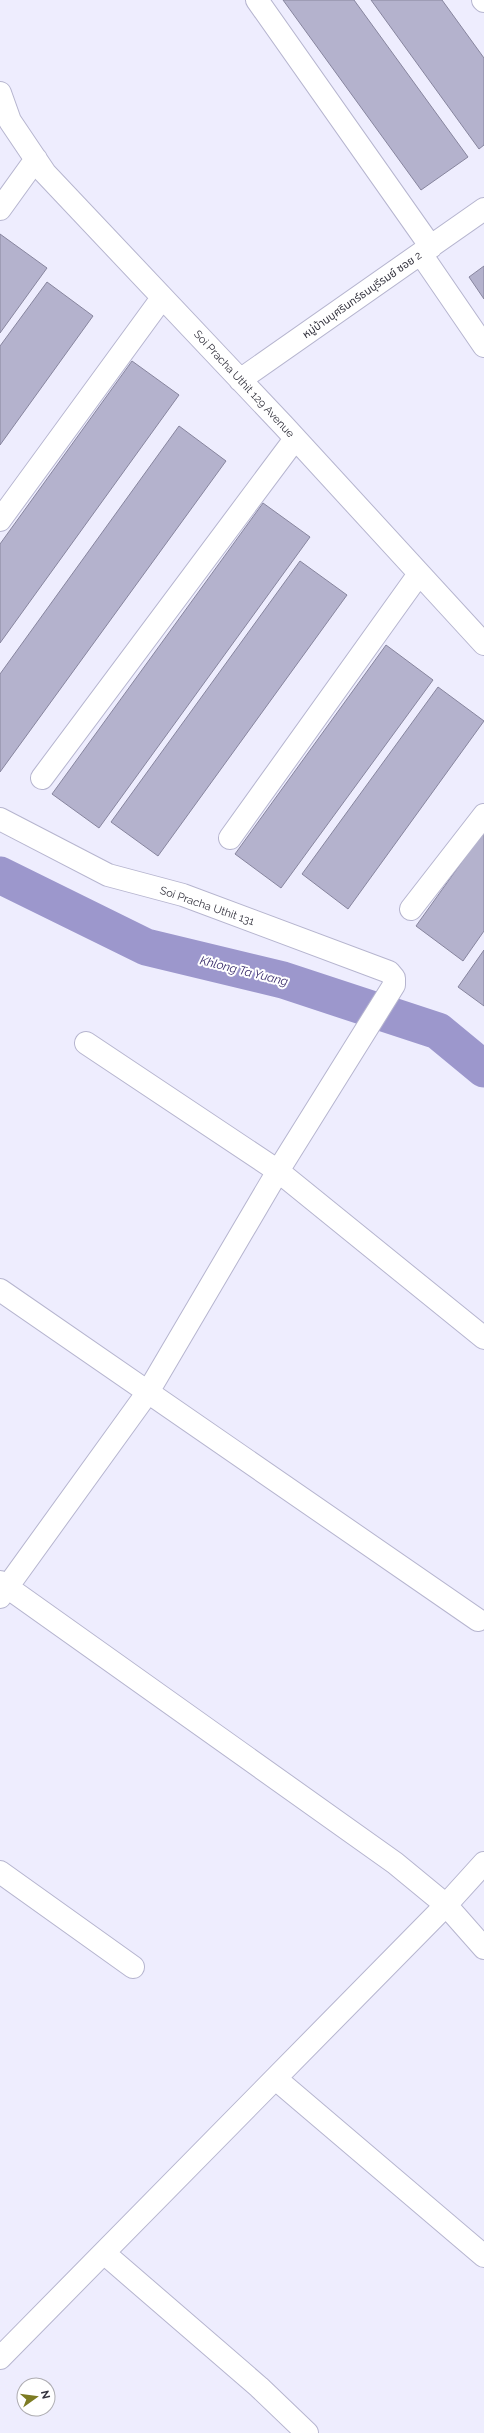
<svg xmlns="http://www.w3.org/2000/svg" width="484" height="2433" viewBox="0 0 484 2433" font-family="Raleway,'Noto Sans Thai',sans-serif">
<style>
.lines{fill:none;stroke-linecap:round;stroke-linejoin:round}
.canal{stroke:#9c97cc;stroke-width:37}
.building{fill:#b4b2cd;stroke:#87859e}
.street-casing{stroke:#b6b5cf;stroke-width:24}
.street{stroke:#fff;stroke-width:22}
.labels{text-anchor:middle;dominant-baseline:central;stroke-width:4;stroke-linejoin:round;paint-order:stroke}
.street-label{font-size:11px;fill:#34333e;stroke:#fff}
.water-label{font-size:12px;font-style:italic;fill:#362969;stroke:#fff}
</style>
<rect width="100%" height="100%" fill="#eeedfe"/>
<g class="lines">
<!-- canal -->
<path class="canal" d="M 0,875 L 146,947 L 283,980 L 438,1031 L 484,1069"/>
</g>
<!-- building -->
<path class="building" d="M 283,0 L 354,0 L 468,157 L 421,190 Z
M 371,0 L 442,0 L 484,58 L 484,145 L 479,149 Z
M 0,234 L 47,268 L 0,333 Z
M 484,266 L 484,299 L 469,277 Z
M 47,282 L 93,316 L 0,445 L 0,346 Z
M 132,361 L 179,395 L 0,643 L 0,544 Z
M 179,426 L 226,461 L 0,772 L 0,674 Z
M 263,503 L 310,537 L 99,828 L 52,794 Z
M 300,561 L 347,595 L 158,856 L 111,822 Z
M 386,645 L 433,680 L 281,888 L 235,854 Z
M 438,687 L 484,721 L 348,909 L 302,874 Z
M 484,831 L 484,931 L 463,961 L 416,926 Z
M 484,950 L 484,1006 L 458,987 Z"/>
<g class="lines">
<!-- street casing -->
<g class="street-casing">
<path id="street" d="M 257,0 L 431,247
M 483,0 L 484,1
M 0,93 L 10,121 L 45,173 L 284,426 L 484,644
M 0,209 L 36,159
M 421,254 L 484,346
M 240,380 L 484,209
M 0,520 L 162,298
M 42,778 L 295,439
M 0,819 L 108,875 L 183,895 L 389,972 L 394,978 L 394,985 L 278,1171 L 148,1392 L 0,1597
M 230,838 L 419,574
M 411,909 L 484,815
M 86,1043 L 278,1171 L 484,1338
M 0,1290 L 478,1620
M 0,1582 L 395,1863 L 446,1905 L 484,1948
M 0,1872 L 133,1967
M 276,2079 L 484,2256
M 104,2253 L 259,2387 L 307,2433
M 0,2358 L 446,1905 L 484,1863"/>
</g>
<!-- street -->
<use href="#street" class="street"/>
</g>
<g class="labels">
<!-- street labels -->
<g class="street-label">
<text transform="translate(362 295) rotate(-35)">หมู่บ้านบุศรินทร์ธนบุรีรมย์ ซอย 2</text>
<text transform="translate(244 384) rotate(47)">Soi Pracha Uthit 129 Avenue</text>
<text transform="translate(207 906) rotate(19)">Soi Pracha Uthit 131</text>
</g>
<!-- water labels -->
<g class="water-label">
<text transform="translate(244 971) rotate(14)">Khlong Ta Yuang</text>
</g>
</g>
<!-- north arrow -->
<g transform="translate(36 2397) rotate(76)"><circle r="19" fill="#ffffff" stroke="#aeadb2"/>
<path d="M0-3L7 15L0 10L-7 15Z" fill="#7d7c23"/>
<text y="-6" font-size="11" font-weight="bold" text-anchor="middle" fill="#34333e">N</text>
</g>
</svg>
